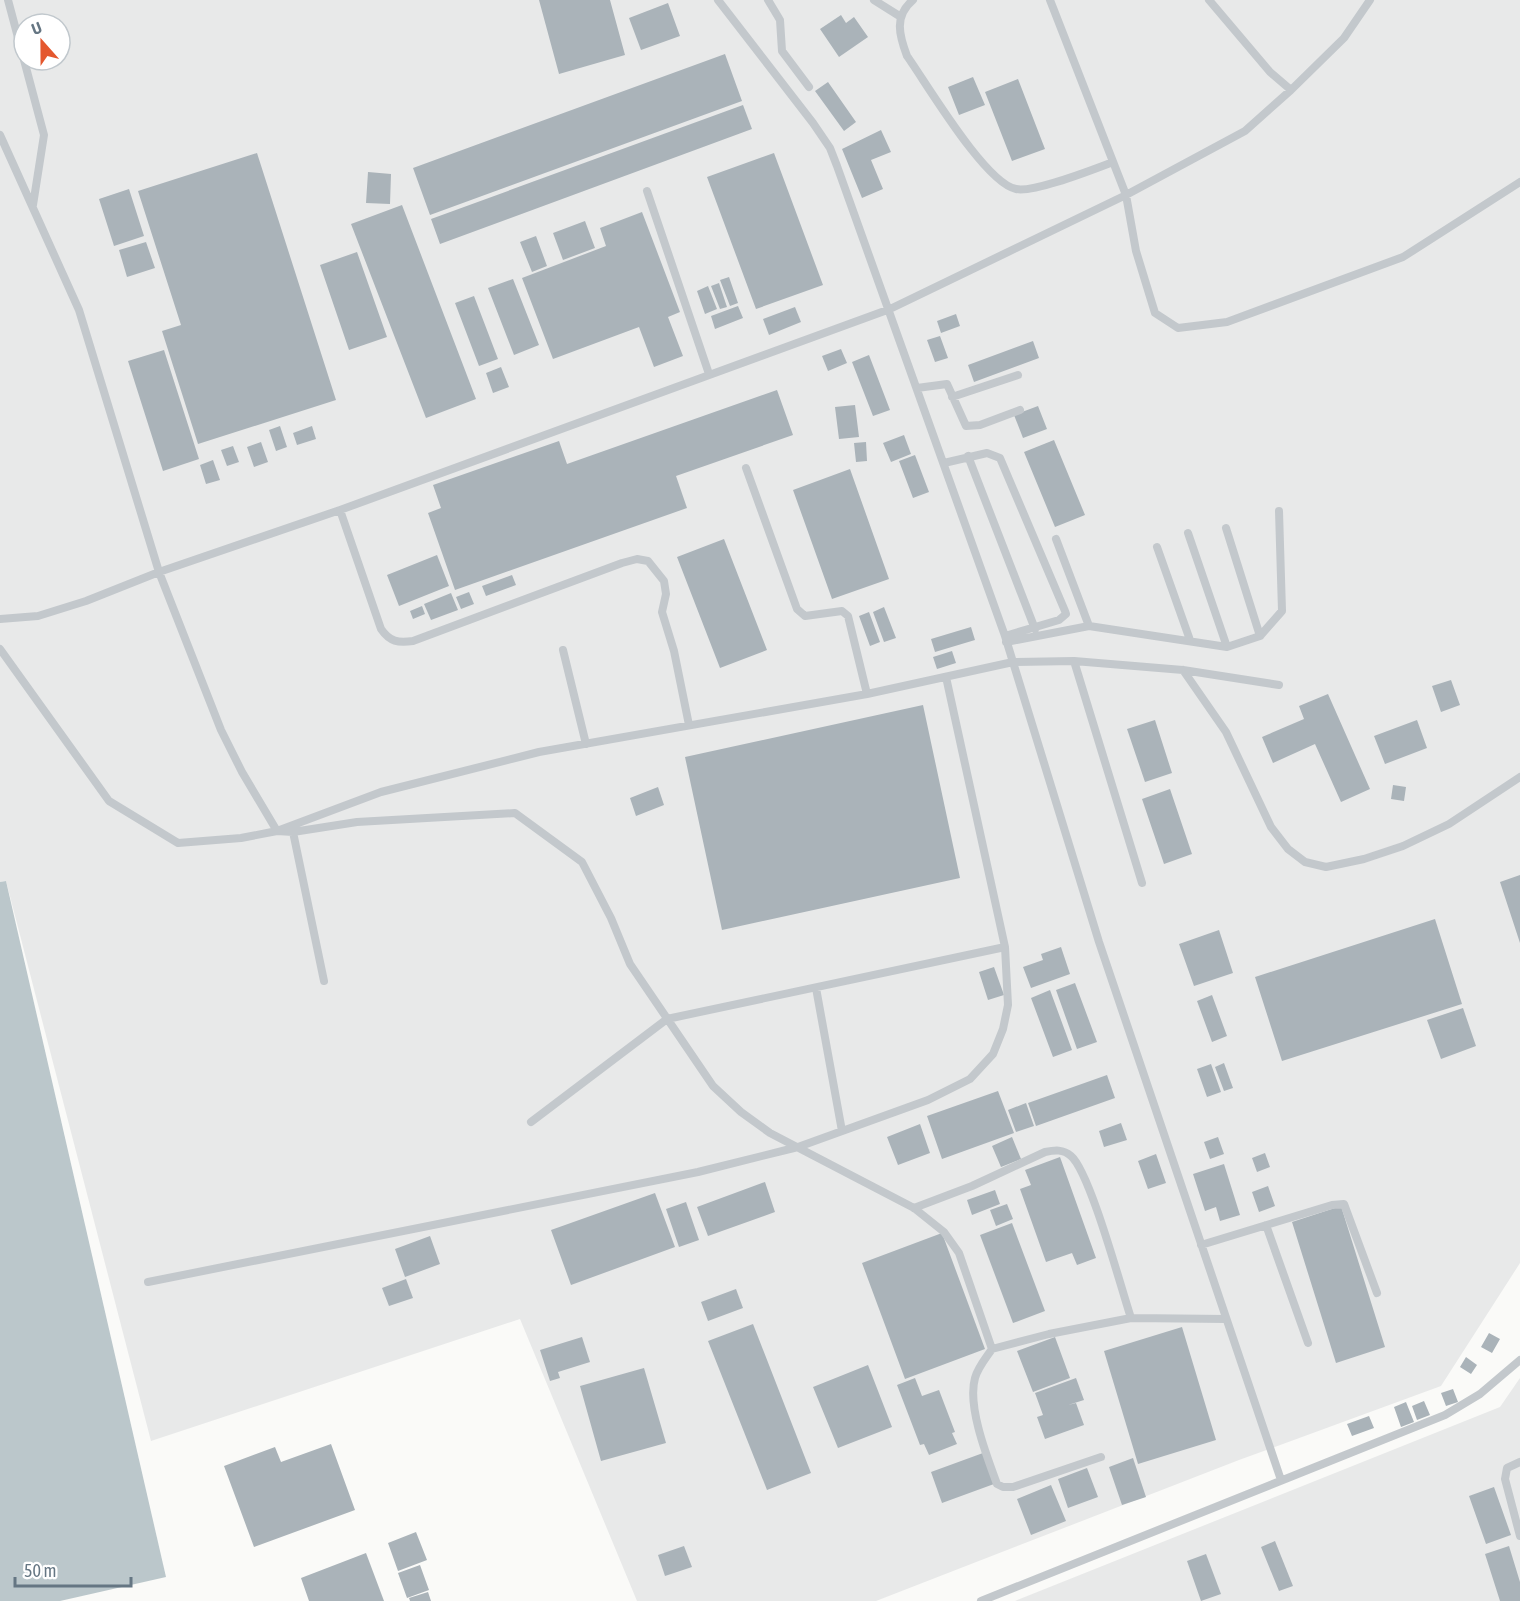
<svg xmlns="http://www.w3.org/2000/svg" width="1520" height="1601" viewBox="0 0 1520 1601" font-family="'Asap Condensed',sans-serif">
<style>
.built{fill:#e8e9e9;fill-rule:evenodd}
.water{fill:#bbc7cb}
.building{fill:#aab3b9}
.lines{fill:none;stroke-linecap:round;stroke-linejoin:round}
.lane{stroke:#c3c8cc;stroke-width:8}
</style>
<rect width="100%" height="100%" fill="#fafaf8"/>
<!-- built -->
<path class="built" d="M 0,0 L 1520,0 L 1520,1263 L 1441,1386 L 1239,1460 L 876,1601 L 637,1601 L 520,1319 L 151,1441 L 6,881 L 0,882 ZM 24,24 L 60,24 L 60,60 L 24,60 Z
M 1520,1378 L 1520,1601 L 1015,1601 L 1500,1407 Z"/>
<!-- water -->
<path class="water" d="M 6,881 L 166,1577 L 60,1601 L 0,1601 L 0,882 Z"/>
<!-- building -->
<path class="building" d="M 539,0 L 610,0 L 625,55 L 559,74 Z
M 668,3 L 680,36 L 641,50 L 629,18 Z
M 841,15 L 846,23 L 854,17 L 868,37 L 839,57 L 820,29 Z
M 725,54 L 742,101 L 430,215 L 413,168 Z
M 973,77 L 985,105 L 959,115 L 948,87 Z
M 1018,79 L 1045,149 L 1012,161 L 985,92 Z
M 828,82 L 856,122 L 844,131 L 815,91 Z
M 743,105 L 752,129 L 440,244 L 431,219 Z
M 881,130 L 891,152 L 871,160 L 883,189 L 862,198 L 842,149 Z
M 257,153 L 336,400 L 198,444 L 162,331 L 181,325 L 138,191 Z
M 774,153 L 823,285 L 756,309 L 707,177 Z
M 368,172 L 391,174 L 390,204 L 366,203 Z
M 129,189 L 144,236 L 114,246 L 99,199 Z
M 402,205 L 476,399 L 426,418 L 351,224 Z
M 642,212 L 680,312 L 668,317 L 683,356 L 654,367 L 639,327 L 553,359 L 522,278 L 606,246 L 600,228 Z
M 585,221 L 595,248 L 563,260 L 553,233 Z
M 536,236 L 547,266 L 532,272 L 520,242 Z
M 146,242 L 155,268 L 127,277 L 119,250 Z
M 357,252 L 387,337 L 349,350 L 320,265 Z
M 729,277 L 738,303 L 730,306 L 720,280 Z
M 513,279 L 539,345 L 514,355 L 488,288 Z
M 719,283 L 727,307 L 720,309 L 711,286 Z
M 708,286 L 717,309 L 705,314 L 697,291 Z
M 474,296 L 498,359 L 479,366 L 455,303 Z
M 738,306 L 743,318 L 715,329 L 711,316 Z
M 795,307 L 801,322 L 769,335 L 763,319 Z
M 956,314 L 960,326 L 941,333 L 937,321 Z
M 940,336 L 948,358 L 935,362 L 927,340 Z
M 1033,341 L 1039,358 L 974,382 L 968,365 Z
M 841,349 L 847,363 L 828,371 L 822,356 Z
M 164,350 L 199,459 L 163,471 L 128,361 Z
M 869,355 L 890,410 L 873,416 L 852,362 Z
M 501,367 L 509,387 L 493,393 L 486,373 Z
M 777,390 L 793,435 L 676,476 L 687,508 L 455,590 L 428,513 L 441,508 L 433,485 L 559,441 L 567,464 Z
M 855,405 L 859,437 L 839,439 L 835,407 Z
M 1038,406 L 1047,429 L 1023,438 L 1014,415 Z
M 280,426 L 287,447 L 276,451 L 269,430 Z
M 312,426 L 316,439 L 297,445 L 293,433 Z
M 904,435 L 911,454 L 891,462 L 883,443 Z
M 1054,440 L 1085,515 L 1055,527 L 1024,452 Z
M 261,442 L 268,462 L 254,467 L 247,447 Z
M 866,442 L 867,461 L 856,462 L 854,443 Z
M 233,446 L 239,462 L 227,466 L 221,450 Z
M 915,455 L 929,492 L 913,498 L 899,461 Z
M 213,460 L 220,480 L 206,484 L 200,465 Z
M 850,469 L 889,579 L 832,599 L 793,490 Z
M 724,539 L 767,650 L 720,668 L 677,557 Z
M 437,555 L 449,586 L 399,606 L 387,575 Z
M 512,575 L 516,585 L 486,596 L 482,586 Z
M 469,592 L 474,604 L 461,609 L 456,597 Z
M 451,593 L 458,610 L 431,620 L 424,604 Z
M 422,606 L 425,614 L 413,619 L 410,611 Z
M 884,607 L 896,638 L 884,642 L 873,612 Z
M 869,612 L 880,642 L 870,646 L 859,616 Z
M 971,627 L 975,640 L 935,652 L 931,639 Z
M 952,651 L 956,663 L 937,669 L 933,657 Z
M 1451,680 L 1460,705 L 1441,712 L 1432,686 Z
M 1328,694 L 1370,789 L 1341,802 L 1315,744 L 1273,763 L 1262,737 L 1304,719 L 1299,706 Z
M 923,705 L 960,878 L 722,930 L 685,757 Z
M 1155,720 L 1172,773 L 1145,782 L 1127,729 Z
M 1417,720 L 1427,748 L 1385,764 L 1374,736 Z
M 1393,785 L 1406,787 L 1404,801 L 1391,799 Z
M 658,787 L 664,805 L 636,816 L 630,798 Z
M 1170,789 L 1192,854 L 1164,864 L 1142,799 Z
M 1520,875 L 1520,943 L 1500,882 Z
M 1435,919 L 1462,1004 L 1282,1061 L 1255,977 Z
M 1219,930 L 1233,973 L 1194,986 L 1179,944 Z
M 1061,947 L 1070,974 L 1031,988 L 1023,967 L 1043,960 L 1041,954 Z
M 994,967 L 1004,995 L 988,1000 L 979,972 Z
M 1075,983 L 1097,1042 L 1077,1049 L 1056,990 Z
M 1050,990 L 1072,1050 L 1053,1057 L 1031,998 Z
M 1212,995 L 1227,1036 L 1212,1042 L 1197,1001 Z
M 1463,1008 L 1476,1046 L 1441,1059 L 1427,1020 Z
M 1224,1063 L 1233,1088 L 1224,1091 L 1215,1067 Z
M 1211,1064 L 1221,1092 L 1207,1097 L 1197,1069 Z
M 1107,1075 L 1115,1098 L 1036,1126 L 1028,1103 Z
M 998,1091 L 1014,1133 L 942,1159 L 927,1116 Z
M 1026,1103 L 1034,1126 L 1016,1132 L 1008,1110 Z
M 1121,1123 L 1127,1140 L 1104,1147 L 1099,1131 Z
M 920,1124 L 930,1153 L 898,1165 L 887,1137 Z
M 1012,1137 L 1021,1159 L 1001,1167 L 992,1146 Z
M 1218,1137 L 1224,1154 L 1210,1159 L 1204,1142 Z
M 1265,1153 L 1270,1167 L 1257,1172 L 1252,1158 Z
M 1156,1154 L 1166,1183 L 1148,1189 L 1138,1161 Z
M 1060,1157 L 1096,1258 L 1077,1265 L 1072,1253 L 1046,1262 L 1020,1189 L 1031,1185 L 1025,1170 Z
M 1224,1164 L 1240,1215 L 1220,1221 L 1216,1207 L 1205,1211 L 1193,1174 Z
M 765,1182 L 775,1212 L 708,1236 L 697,1207 Z
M 1268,1186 L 1275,1206 L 1259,1212 L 1252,1192 Z
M 995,1190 L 1000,1204 L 972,1215 L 967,1200 Z
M 655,1193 L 675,1247 L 571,1285 L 551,1230 Z
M 686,1202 L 699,1240 L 679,1247 L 666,1209 Z
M 1007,1204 L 1013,1219 L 996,1226 L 990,1210 Z
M 1341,1206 L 1385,1347 L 1336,1363 L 1292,1222 Z
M 1012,1223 L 1045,1311 L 1013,1323 L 980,1235 Z
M 942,1233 L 985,1349 L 905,1379 L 862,1263 Z
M 430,1236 L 440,1264 L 405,1277 L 395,1249 Z
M 406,1279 L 413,1298 L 389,1306 L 382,1288 Z
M 736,1289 L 743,1308 L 708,1321 L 701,1302 Z
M 753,1324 L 811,1473 L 767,1490 L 708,1341 Z
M 1182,1327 L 1216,1440 L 1138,1464 L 1104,1351 Z
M 1489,1333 L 1500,1339 L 1492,1353 L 1481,1347 Z
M 582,1337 L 590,1362 L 558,1372 L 560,1378 L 550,1381 L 540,1350 Z
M 1055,1337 L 1070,1378 L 1033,1392 L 1017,1351 Z
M 1466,1357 L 1477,1365 L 1471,1374 L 1460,1367 Z
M 868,1365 L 892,1427 L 838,1448 L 813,1387 Z
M 644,1368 L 666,1443 L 601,1461 L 580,1386 Z
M 915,1378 L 922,1396 L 939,1390 L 955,1432 L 952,1433 L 957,1444 L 929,1455 L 924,1444 L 920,1445 L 897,1385 Z
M 1076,1378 L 1084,1400 L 1068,1405 L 1076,1403 L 1084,1425 L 1045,1439 L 1037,1417 L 1043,1415 L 1035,1393 Z
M 1453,1389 L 1458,1402 L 1446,1406 L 1441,1393 Z
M 1424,1401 L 1430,1415 L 1417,1420 L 1412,1406 Z
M 1406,1402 L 1414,1422 L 1401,1427 L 1394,1407 Z
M 1369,1416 L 1374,1428 L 1352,1436 L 1347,1424 Z
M 331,1444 L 355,1510 L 254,1547 L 224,1466 L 275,1447 L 281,1462 Z
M 983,1453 L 994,1484 L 942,1503 L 931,1472 Z
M 1133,1458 L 1146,1497 L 1122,1505 L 1109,1467 Z
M 1087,1468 L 1098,1497 L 1068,1508 L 1058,1479 Z
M 1051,1485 L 1066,1521 L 1031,1535 L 1017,1499 Z
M 1494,1487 L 1511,1535 L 1486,1544 L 1469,1496 Z
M 416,1532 L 427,1560 L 398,1571 L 388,1543 Z
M 1275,1541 L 1293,1586 L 1279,1591 L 1261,1547 Z
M 684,1546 L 692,1567 L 665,1576 L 658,1555 Z
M 1509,1546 L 1520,1582 L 1520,1601 L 1500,1601 L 1485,1554 Z
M 366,1553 L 384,1601 L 309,1601 L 301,1578 Z
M 1206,1554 L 1221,1594 L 1201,1601 L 1187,1561 Z
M 420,1565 L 429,1590 L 407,1598 L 398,1573 Z
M 428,1592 L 431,1601 L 410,1601 L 409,1598 Z"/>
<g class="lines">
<!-- lane -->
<path class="lane" d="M 8,0 L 44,135 L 33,205
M 718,0 L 813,123 L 830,148 L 837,166 L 1005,636 L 1099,942 L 1281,1480
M 768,0 L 780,20 L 782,51 L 809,87
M 874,0 L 901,17
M 913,0 C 894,16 899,35 907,56 C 927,84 985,183 1016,189 C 1034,193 1094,169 1113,162
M 1050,0 L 1126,195 L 1136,251 L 1155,313 L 1178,328 L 1227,322 L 1403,257 L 1520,182
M 1291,90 L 1344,38 L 1370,0
M 0,135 L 79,310 L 159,572 L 221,730 L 242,772 L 277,831 L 293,832 L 357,822 L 515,813 L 582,862 L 611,918 L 630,964 L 713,1086 L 741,1112 L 770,1133 L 914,1208 L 944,1232 L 959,1253 L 992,1349 C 986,1358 978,1367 975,1378 C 967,1406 987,1457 997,1484 L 1003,1487 L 1013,1487 L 1101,1457
M 647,191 L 709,374
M 917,388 L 947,384 L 966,426 L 980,425 L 1020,410
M 952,397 L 1018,375
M 968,456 L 1035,629
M 944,463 L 987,453 L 1000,458 L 1065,611 L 1066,614 L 1059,620 L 1005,636
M 746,468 L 797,609 L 805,616 L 842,611 L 848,616 L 867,694
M 340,510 L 381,629 C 390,642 398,643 413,641 L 622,563 L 637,559 L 648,561 L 664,581 L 666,594 L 662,612 L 674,651 L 689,725
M 1226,528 L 1260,636
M 1188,533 L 1227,647
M 1056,539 L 1089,626
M 1157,547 L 1190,640
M 0,619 L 38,616 L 86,601 L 159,572 L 340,510 L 890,309 L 1126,195 L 1245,131 L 1291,90 L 1270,72 L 1209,0
M 1006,642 L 1089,626 L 1227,647 L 1260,636 L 1282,611 L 1279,511
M 0,649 L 109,801 L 178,843 L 241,838 L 277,831 L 381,792 L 539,752 L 867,694 L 1013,662 L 1074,661 L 1183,670 L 1279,685
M 563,650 L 586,744
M 1074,661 L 1142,883
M 1183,670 L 1226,732 L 1271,827 L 1288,849 L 1305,862 L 1326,867 L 1364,859 L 1403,846 L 1449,824 L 1520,777
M 293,832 L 324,981
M 816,988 L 842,1131
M 531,1122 L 667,1019 L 1005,947 L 946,677
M 914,1208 L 972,1186 L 1045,1152 C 1055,1150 1063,1149 1071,1156 C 1090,1172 1121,1288 1131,1318
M 1266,1225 L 1308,1343
M 1201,1245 L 1332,1205 L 1344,1204 L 1377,1293
M 148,1282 L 698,1172 L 798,1147 L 928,1100 L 970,1079 L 993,1054 L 1003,1029 L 1008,1005 L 1005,947
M 992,1349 L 1049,1334 L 1131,1318 L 1226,1319
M 1520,1462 L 1507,1468 L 1505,1479 L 1520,1536
M 981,1601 L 1445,1415 L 1480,1394 L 1520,1360"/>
</g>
<!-- north arrow -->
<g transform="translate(42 42) rotate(339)"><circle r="28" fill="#ffffff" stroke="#c1c8cd" stroke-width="1.5"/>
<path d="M0-4.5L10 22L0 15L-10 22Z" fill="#e4572e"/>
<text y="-9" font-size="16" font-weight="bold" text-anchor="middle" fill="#657683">U</text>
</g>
<!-- scale -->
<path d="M15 1577v9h116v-9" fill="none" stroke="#657683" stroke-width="3"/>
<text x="24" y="1577" font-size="18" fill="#657683" stroke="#ffffff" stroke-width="4.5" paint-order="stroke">50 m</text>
</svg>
